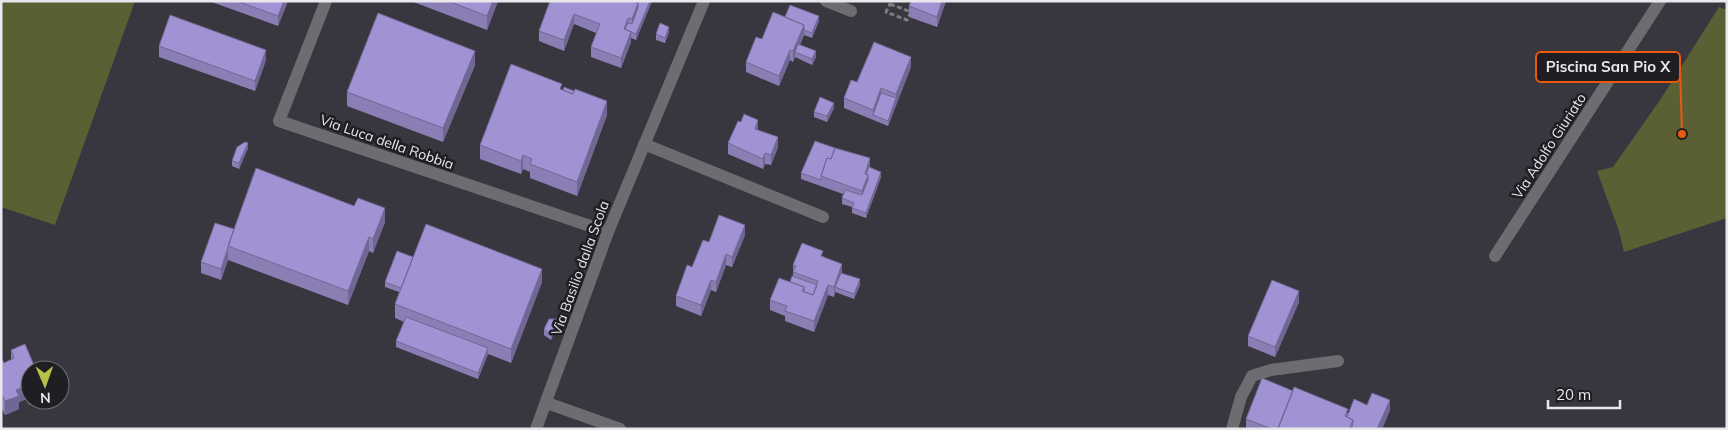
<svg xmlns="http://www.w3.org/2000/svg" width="1728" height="430" viewBox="0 0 1728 430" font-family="Mulish,sans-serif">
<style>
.green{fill:#5b6034}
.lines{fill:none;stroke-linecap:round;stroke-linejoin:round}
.path{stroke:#7d7b82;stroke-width:3;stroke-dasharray:5 2.5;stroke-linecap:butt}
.street{stroke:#6d6d71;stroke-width:12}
.wall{fill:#8a7eb5}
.shaded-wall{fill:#716794}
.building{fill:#a193d3;stroke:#716794}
.labels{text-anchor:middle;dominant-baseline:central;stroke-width:5;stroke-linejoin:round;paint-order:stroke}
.street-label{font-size:14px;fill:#e9e8ed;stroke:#1f1e22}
.leader{fill:none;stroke:#e8590c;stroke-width:2}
.callout-dot{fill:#e8590c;stroke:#1f1e22;stroke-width:2}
.callout{fill:#1f1e22;stroke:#e8590c;stroke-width:2}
.callout-label{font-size:15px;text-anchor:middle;font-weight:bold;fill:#e9e8ed}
</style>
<rect width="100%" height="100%" fill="#38363e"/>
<!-- green -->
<path class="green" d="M 1,1 L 135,1 L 55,225 L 1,207 Z
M 1719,7 L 1727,10 L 1727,218 L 1624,252 L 1619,231 L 1597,171 L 1613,167 L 1660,100 Z"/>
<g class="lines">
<!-- path -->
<path class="path" d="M 890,4 L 911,12 L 907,20 L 886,12 Z"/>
<!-- street -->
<path class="street" d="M 326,1 L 279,121 L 608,232
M 826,1 L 851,11
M 644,144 L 823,217
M 1495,256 L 1660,1
M 547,403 L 620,429
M 536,429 L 608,232 L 704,1
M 1232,429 L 1241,397 L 1252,376 L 1271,370 L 1338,361"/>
</g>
<!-- wall -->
<path class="wall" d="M 209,1 L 288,1 L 278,26 Z
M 411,1 L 498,1 L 487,30 Z
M 550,1 L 652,1 L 636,40 L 631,38 L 631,42 L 621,68 L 591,57 L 591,47 L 596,33 L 574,24 L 564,51 L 539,41 L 539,31 Z
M 946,1 L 937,27 L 909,17 L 909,6 Z
M 785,17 L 819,21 L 812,38 L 804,35 L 800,45 L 816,57 L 812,65 L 795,57 L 793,62 L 790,60 L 779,86 L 746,72 L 746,62 L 762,39 Z
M 669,32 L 665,43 L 656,40 L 656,34 Z
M 159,46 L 266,60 L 255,91 L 159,57 Z
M 475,65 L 443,142 L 347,106 L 347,92 Z
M 911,67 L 888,126 L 844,108 L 844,98 L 857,82 Z
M 562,90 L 607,115 L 577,196 L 530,178 L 530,172 L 523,169 L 521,174 L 480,159 L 480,145 Z
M 834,108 L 827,122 L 814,117 L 814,112 Z
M 758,130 L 778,147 L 771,165 L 765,164 L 763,169 L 728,154 L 728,143 Z
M 248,148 L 239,169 L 232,166 L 232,161 Z
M 870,168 L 881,177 L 866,218 L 852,213 L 852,207 L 842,204 L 842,198 L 843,194 L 801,179 L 801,173 Z
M 354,206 L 385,222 L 373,253 L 369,251 L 348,305 L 228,260 L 221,280 L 201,273 L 201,262 L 234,229 Z
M 745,235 L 732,267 L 726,265 L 716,292 L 711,290 L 701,316 L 676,306 L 676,296 L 692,267 L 709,242 Z
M 823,256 L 842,273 L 860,285 L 854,299 L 835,292 L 834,297 L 828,295 L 814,332 L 785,321 L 785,316 L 770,310 L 770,300 L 790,282 L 793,277 L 793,265 Z
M 413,257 L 542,282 L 511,363 L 488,354 L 478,379 L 396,347 L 396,341 L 404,322 L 395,318 L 395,304 L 399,292 L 385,287 L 385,282 Z
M 1299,302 L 1275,357 L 1248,346 L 1248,336 Z
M 557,324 L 551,340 L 544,335 L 544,329 Z
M 11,350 L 36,370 L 29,405 L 27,399 L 19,402 L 19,409 L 5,415 L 2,409 L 1,409 L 1,357 L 4,363 L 11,360 Z
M 1367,405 L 1390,410 L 1382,429 L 1246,429 L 1246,419 L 1348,413 Z"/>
<!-- shaded-wall -->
<path class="shaded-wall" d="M 284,1 L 288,1 L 278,26 L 278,16 Z
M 493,1 L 498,1 L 487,30 L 487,16 Z
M 650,1 L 652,1 L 636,40 L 636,34 Z
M 942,1 L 946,1 L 937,27 L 937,17 Z
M 638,3 L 638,14 L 632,30 L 632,19 Z
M 574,14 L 574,24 L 564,51 L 564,40 Z
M 819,16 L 819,21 L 812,38 L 812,33 Z
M 628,18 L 628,28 L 625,30 L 624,29 Z
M 804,25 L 804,35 L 797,52 L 795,52 L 795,57 L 793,62 L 793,51 Z
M 669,27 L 669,32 L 665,43 L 665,38 Z
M 631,32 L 631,42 L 621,68 L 621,58 Z
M 266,50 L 266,60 L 255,91 L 255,81 Z
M 790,50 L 790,60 L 779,86 L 779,76 Z
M 475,51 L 475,65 L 443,142 L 443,128 Z
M 816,51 L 816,57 L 812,65 L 812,59 Z
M 911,57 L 911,67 L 888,126 L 888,121 L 896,98 L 896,94 Z
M 881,88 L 881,98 L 873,115 L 873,110 Z
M 607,101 L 607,115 L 577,196 L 577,182 Z
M 834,103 L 834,108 L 827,122 L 827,116 Z
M 758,120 L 758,130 L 755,129 Z
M 778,137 L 778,147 L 771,165 L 771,155 Z
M 248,143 L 248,148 L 239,169 L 239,163 Z
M 765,153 L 765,164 L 763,169 L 763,159 Z
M 523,155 L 523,169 L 521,174 L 521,161 Z
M 870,158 L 870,168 L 866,179 L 865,174 Z
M 881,172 L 881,177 L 866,218 L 866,213 Z
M 868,175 L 868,185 L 862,201 L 862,191 Z
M 385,208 L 385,222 L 373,253 L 373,239 Z
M 745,225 L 745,235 L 732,267 L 732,257 Z
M 369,237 L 369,251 L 348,305 L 348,291 Z
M 228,250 L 228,260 L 221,280 L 221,269 Z
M 726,254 L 726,265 L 716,292 L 716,282 Z
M 842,264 L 842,274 L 835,287 L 835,292 L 834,297 L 834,287 Z
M 542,269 L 542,282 L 511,363 L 511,349 Z
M 860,279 L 860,285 L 854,299 L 854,294 Z
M 711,280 L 711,290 L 701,316 L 701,305 Z
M 828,285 L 828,295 L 814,332 L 814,321 Z
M 1299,291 L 1299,302 L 1275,357 L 1275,347 Z
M 557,319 L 557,324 L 551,340 L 551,335 Z
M 488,348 L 488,354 L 478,379 L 478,373 Z
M 27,385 L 27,399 L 19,402 L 19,409 L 5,415 L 5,401 L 16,390 Z
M 29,391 L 30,391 L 30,400 L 41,400 L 29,405 Z
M 1,395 L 2,395 L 2,409 L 1,409 Z
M 1390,400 L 1390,410 L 1382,429 L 1377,429 Z"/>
<!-- building -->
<path class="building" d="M 237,1 L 284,1 L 278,16 Z
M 448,1 L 493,1 L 487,16 Z
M 550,1 L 633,1 L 638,3 L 632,19 L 628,18 L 624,29 L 631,32 L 621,58 L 591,47 L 600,24 L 574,14 L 564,40 L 539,31 Z
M 633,1 L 650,1 L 636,34 L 625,29 L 628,23 L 632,24 L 638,8 L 638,3 Z
M 911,1 L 942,1 L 937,17 L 909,6 Z
M 790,5 L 819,16 L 812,33 L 804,30 L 804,25 L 785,17 Z
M 773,12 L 804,25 L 793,51 L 790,50 L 779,76 L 746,62 L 756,37 L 762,39 Z
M 378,13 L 475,51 L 443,128 L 347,92 Z
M 170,15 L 266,50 L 255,81 L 159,46 Z
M 660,23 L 669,27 L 665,38 L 656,34 Z
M 874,42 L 911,57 L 896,94 L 881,88 L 873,110 L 844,98 L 851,80 L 857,82 Z
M 798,44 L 816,51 L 812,59 L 795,52 Z
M 511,64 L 562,84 L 560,89 L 573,94 L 575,89 L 607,101 L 577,182 L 530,164 L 532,159 L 523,155 L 521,161 L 480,145 Z
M 564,87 L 574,91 L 573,94 L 563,90 Z
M 881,93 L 896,98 L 888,121 L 873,115 Z
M 820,97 L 834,103 L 827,116 L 814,112 Z
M 744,114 L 758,120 L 755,129 L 778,137 L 771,155 L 765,153 L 763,159 L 728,143 L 738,121 L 741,122 Z
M 815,141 L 835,148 L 831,159 L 827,158 L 821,176 L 821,180 L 801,173 Z
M 245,142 L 248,143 L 239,163 L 232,161 L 237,147 Z
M 835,148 L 870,158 L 865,174 L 868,175 L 862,191 L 821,176 L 827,158 L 831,159 Z
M 869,167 L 881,172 L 866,213 L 852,208 L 854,203 L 842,198 L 845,190 L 862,195 L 868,180 L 868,175 L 866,174 Z
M 256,168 L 354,206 L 358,198 L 385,208 L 373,239 L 369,237 L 348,291 L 228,246 Z
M 719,215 L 745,225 L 732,257 L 726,254 L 716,282 L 711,280 L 701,305 L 676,296 L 687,265 L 692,267 L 703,240 L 709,242 Z
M 215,223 L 234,229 L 221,269 L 201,262 Z
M 426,224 L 542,269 L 511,349 L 395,304 Z
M 802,243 L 823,251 L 821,256 L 842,264 L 834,287 L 828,285 L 814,321 L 785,311 L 787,306 L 770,300 L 779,278 L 804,287 L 802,291 L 813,295 L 818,281 L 793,272 L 796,266 L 793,265 Z
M 397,251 L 413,257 L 401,288 L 385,282 Z
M 841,273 L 860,279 L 854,294 L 835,287 Z
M 792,276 L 817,285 L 813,295 L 804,292 L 804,287 L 790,282 Z
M 1272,280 L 1299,291 L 1275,347 L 1248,336 Z
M 406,317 L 488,348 L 478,373 L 396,341 Z
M 549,319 L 557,319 L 551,335 L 544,329 Z
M 25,344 L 36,370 L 30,370 L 30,391 L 29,391 L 27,385 L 16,390 L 19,396 L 5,401 L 2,395 L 1,395 L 1,357 L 4,363 L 14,358 L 11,350 Z
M 1262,378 L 1293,391 L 1278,429 L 1272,429 L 1246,419 Z
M 1294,387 L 1348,409 L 1345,416 L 1353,420 L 1349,429 L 1281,429 L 1278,428 Z
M 1372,393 L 1390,400 L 1377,429 L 1351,429 L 1353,423 L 1353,420 L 1347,417 L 1354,399 L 1367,405 Z"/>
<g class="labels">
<!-- street labels -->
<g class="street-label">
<text transform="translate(387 142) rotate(19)">Via Luca della Robbia</text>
<text transform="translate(1549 146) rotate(-57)">Via Adolfo Giuriato</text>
<text transform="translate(580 268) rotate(-70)">Via Basilio dalla Scola</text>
</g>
</g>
<!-- callouts -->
<path class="leader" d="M1682 134L1680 67"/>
<circle class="callout-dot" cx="1682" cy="134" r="5"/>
<rect class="callout" x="1536" y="52" width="144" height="30" rx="5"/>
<g class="callout-label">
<text x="1608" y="72">Piscina San Pio X</text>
</g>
<!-- border -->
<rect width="1728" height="430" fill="none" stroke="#e9e8ed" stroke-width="5"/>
<!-- north arrow -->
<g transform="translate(45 385) rotate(178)"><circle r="24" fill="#1f1e22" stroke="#706f73"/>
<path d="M0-4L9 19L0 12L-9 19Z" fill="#b7c148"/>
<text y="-8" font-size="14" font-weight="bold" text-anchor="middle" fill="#e9e8ed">N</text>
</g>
<!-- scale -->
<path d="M1548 400v8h72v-8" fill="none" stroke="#e9e8ed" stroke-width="2.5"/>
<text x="1556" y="400" font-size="15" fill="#e9e8ed" stroke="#1f1e22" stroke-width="4" paint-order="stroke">20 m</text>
</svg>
